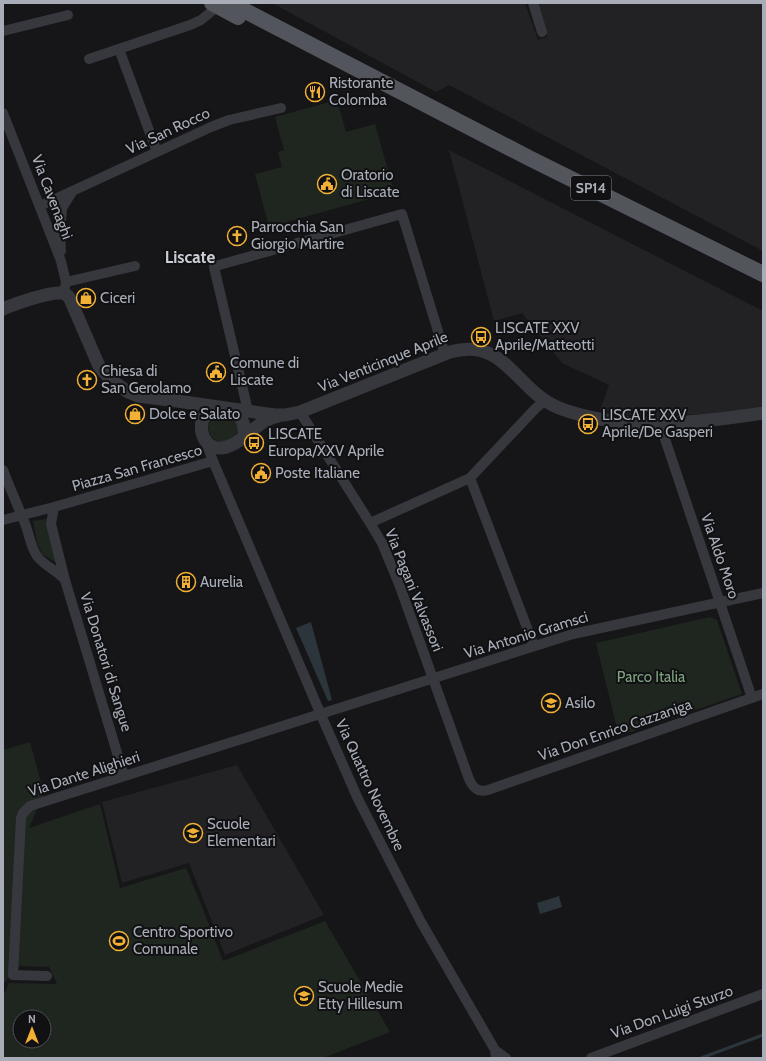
<svg xmlns="http://www.w3.org/2000/svg" width="766" height="1061" viewBox="0 0 766 1061" font-family="Cabin,sans-serif">
<style>
.built{fill:#222225}
.green{fill:#1e261f;fill-rule:evenodd}
.water{fill:#2c353c}
.lines{fill:none;stroke-linecap:round;stroke-linejoin:round}
.stream{stroke:#2c353c;stroke-width:3}
.minor{stroke:#37383d;stroke-width:10}
.tertiary{stroke:#37383d;stroke-width:13}
.primary{stroke:#53555c;stroke-width:16}
.labels{text-anchor:middle;dominant-baseline:central;stroke-width:4;stroke-linejoin:round;paint-order:stroke}
.shield{fill:#111113;stroke:#7b7e86;stroke-width:1}
.shield-label{font-size:14px;font-weight:bold;fill:#a8adb8}
.poi-label{font-size:15px;fill:#a8adb8;stroke:#111113;text-anchor:start}
.street-label{font-size:15px;fill:#a8adb8;stroke:#111113}
.park-label{font-size:15px;fill:#7fa381;stroke:#111113}
.quarter-label{font-size:17px;font-weight:bold;fill:#c9ccd4;stroke:#111113}
</style>
<rect width="100%" height="100%" fill="#161618"/>
<!-- built -->
<path class="built" d="M 272,3 L 525,3 L 538,40 L 547,37 L 536,3 L 763,3 L 763,251 L 449,85 L 436,92 Z
M 449,150 L 763,311 L 763,406 L 725,413 L 643,417 L 600,410 L 609,385 L 562,363 L 522,313 L 494,321 Z
M 237,765 L 324,915 L 225,955 L 189,863 L 122,883 L 102,802 Z"/>
<!-- green -->
<path class="green" d="M 337,100 L 346,132 L 375,124 L 394,192 L 269,227 L 255,174 L 282,167 L 278,152 L 284,150 L 275,117 Z
M 219,413 L 229,414 L 234,417 L 239,428 C 233,447 203,448 209,418 Z
M 46,519 L 47,528 L 57,563 L 42,554 L 37,542 L 33,521 Z
M 710,617 L 717,620 L 742,694 L 619,736 L 596,643 Z
M 30,742 L 44,793 L 29,828 L 100,804 L 120,888 L 186,868 L 201,904 L 223,961 L 325,921 L 390,1032 L 323,1058 L 3,1058 L 3,994 L 6,990 L 9,983 L 57,984 L 49,967 L 22,966 L 21,965 L 3,984 L 3,750 ZM 20,1017 L 44,1017 L 44,1041 L 20,1041 Z"/>
<!-- water -->
<path class="water" d="M 311,622 L 332,700 L 328,701 L 296,628 Z
M 559,896 L 562,907 L 540,914 L 537,903 Z"/>
<g class="lines">
<!-- stream -->
<path class="stream" d="M 701,1058 L 763,1035"/>
<!-- minor -->
<path class="minor" d="M 533,3 L 542,32
M 3,31 L 68,15
M 119,49 L 157,152
M 89,59 L 190,25 L 201,20 L 218,6
M 3,113 L 61,261 L 66,282 L 64,293
M 40,206 L 211,127 L 229,120 L 281,108
M 61,251 L 60,233 L 62,208 L 72,192
M 66,282 L 135,266
M 248,411 L 214,267 L 219,265 L 402,214 L 445,354
M 300,412 L 370,523 L 382,543 L 399,584 L 469,779 C 473,788 478,793 488,790 L 763,694
M 661,423 L 665,439 L 752,698
M 206,442 L 213,461 L 321,715 L 358,799 L 421,922 L 495,1050
M 3,470 C 10,488 17,504 24,521 C 29,532 30,546 37,556 C 44,566 57,570 65,580
M 470,478 L 534,646
M 54,507 L 51,524 L 65,580 L 124,776
M 3,520 L 54,507 L 213,461
M 370,523 L 470,478 L 535,409 L 545,400
M 47,976 L 13,975 L 21,818 L 23,813 L 30,806 L 573,634 L 763,593
M 496,1058 L 495,1050 L 506,1058
M 591,1058 L 763,994"/>
<!-- tertiary -->
<path class="tertiary" d="M 3,309 C 14,304 49,292 60,293 C 65,293 68,295 70,299 L 99,366 L 110,379 L 128,392 L 138,396 L 177,401 L 275,415 L 285,415 L 300,412 L 450,352 C 505,336 515,390 559,408 C 621,432 699,423 763,413
M 217,407 C 193,413 199,448 219,448 C 241,448 256,420 278,416
M 232,409 C 240,416 245,421 244,433"/>
<!-- primary -->
<path class="primary" d="M 212,3 L 238,17
M 230,3 L 529,158 L 763,274"/>
</g>
<!-- icons -->
<defs>
<g id="restaurant-ring" transform="scale(1)"><circle r="9.5" fill="#111113" stroke="#f2b134" stroke-width="1.5"/><path d="M-5-6h1v4h1v-4h1v4h1v-4h1v5L-1.5 .5V6h-2V.5L-5-1ZM5-6V6H3V1.5H1.5Q1.5-4 5-6Z" fill="#f2b134"/></g>
<g id="civic-ring" transform="scale(1)"><circle r="9.5" fill="#111113" stroke="#f2b134" stroke-width="1.5"/><path d="M-.6-6.5H3V-4.5H.6V-3L4-1V1h2V6H-6V1h2V-1L-.6-3ZM-1.2 2.5V6h2.4V2.5Z" fill="#f2b134"/></g>
<g id="church-ring" transform="scale(1)"><circle r="9.5" fill="#111113" stroke="#f2b134" stroke-width="1.5"/><path d="M-1.2-6h2.4v3.5h3.3v2.4h-3.3V6h-2.4V-.1h-3.3v-2.4h3.3Z" fill="#f2b134"/></g>
<g id="shop-ring" transform="scale(1)"><circle r="9.5" fill="#111113" stroke="#f2b134" stroke-width="1.5"/><path d="M-5-2.5h2.3a2.7 3.5 0 0 1 5.4 0H5L5.5 6h-11ZM-1.5-2.5h3a1.5 2.3 0 0 0-3 0Z" fill="#f2b134"/></g>
<g id="bus-ring" transform="scale(1)"><circle r="9.5" fill="#111113" stroke="#f2b134" stroke-width="1.5"/><path d="M-5-6H5V4H4V6H2V4H-2V6H-4V4H-5ZM-3.5-4V0h7V-4ZM-3.5 1.2v1.5H-2V1.2ZM2 1.2v1.5H3.5V1.2Z" fill="#f2b134"/></g>
<g id="building-ring" transform="scale(1)"><circle r="9.5" fill="#111113" stroke="#f2b134" stroke-width="1.5"/><path d="M-4-6H4V6H1V3H-1V6H-4ZM-2.5-4.3h1.7v1.8h-1.7ZM.8-4.3h1.7v1.8H.8ZM-2.5-1h1.7V.8h-1.7ZM.8-1h1.7V.8H.8Z" fill="#f2b134"/></g>
<g id="school-ring" transform="scale(1)"><circle r="9.5" fill="#111113" stroke="#f2b134" stroke-width="1.5"/><path d="M0-5L7-2L0 1L-7-2ZM-4 1L0 2.5L4 1V4Q0 6-4 4Z" fill="#f2b134"/></g>
<g id="stadium-ring" transform="scale(1)"><circle r="9.5" fill="#111113" stroke="#f2b134" stroke-width="1.5"/><path d="M0-5a6.5 5 0 1 0 0 10a6.5 5 0 1 0 0-10ZM-3.5-1.8h7v3.6h-7Z" fill="#f2b134"/></g>
</defs>
<g fill-rule="evenodd">
<use href="#restaurant-ring" x="315" y="92"/>
<use href="#civic-ring" x="327" y="184"/>
<use href="#church-ring" x="237" y="236"/>
<use href="#shop-ring" x="86" y="298"/>
<use href="#bus-ring" x="481" y="337"/>
<use href="#civic-ring" x="216" y="372"/>
<use href="#church-ring" x="87" y="380"/>
<use href="#shop-ring" x="135" y="414"/>
<use href="#bus-ring" x="588" y="424"/>
<use href="#bus-ring" x="254" y="443"/>
<use href="#civic-ring" x="261" y="473"/>
<use href="#building-ring" x="186" y="582"/>
<use href="#school-ring" x="551" y="703"/>
<use href="#school-ring" x="193" y="833"/>
<use href="#stadium-ring" x="119" y="941"/>
<use href="#school-ring" x="304" y="996"/>
</g>
<g class="labels">
<!-- shield labels -->
<rect class="shield" x="571" y="176" width="40" height="24" rx="3"/>
<g class="shield-label">
<text x="591" y="188">SP14</text>
</g>
<!-- poi labels -->
<g class="poi-label">
<text x="329" y="83">Ristorante<tspan x="329" dy="17">Colomba</tspan></text>
<text x="341" y="175">Oratorio<tspan x="341" dy="17">di Liscate</tspan></text>
<text x="251" y="227">Parrocchia San<tspan x="251" dy="17">Giorgio Martire</tspan></text>
<text x="100" y="298">Ciceri</text>
<text x="495" y="328">LISCATE XXV<tspan x="495" dy="17">Aprile/Matteotti</tspan></text>
<text x="230" y="363">Comune di<tspan x="230" dy="17">Liscate</tspan></text>
<text x="101" y="371">Chiesa di<tspan x="101" dy="17">San Gerolamo</tspan></text>
<text x="149" y="414">Dolce e Salato</text>
<text x="602" y="415">LISCATE XXV<tspan x="602" dy="17">Aprile/De Gasperi</tspan></text>
<text x="268" y="434">LISCATE<tspan x="268" dy="17">Europa/XXV Aprile</tspan></text>
<text x="275" y="473">Poste Italiane</text>
<text x="200" y="582">Aurelia</text>
<text x="565" y="703">Asilo</text>
<text x="207" y="824">Scuole<tspan x="207" dy="17">Elementari</tspan></text>
<text x="133" y="932">Centro Sportivo<tspan x="133" dy="17">Comunale</tspan></text>
<text x="318" y="987">Scuole Medie<tspan x="318" dy="17">Etty Hillesum</tspan></text>
</g>
<!-- street labels -->
<g class="street-label">
<text transform="translate(168 131) rotate(-25)">Via San Rocco</text>
<text transform="translate(52 197) rotate(69)">Via Cavenaghi</text>
<text transform="translate(383 362) rotate(-22)">Via Venticinque Aprile</text>
<text transform="translate(137 468) rotate(-16)">Piazza San Francesco</text>
<text transform="translate(720 556) rotate(71)">Via Aldo Moro</text>
<text transform="translate(414 590) rotate(68)">Via Pagani Valvassori</text>
<text transform="translate(526 635) rotate(-17)">Via Antonio Gramsci</text>
<text transform="translate(106 662) rotate(73)">Via Donatori di Sangue</text>
<text transform="translate(615 730) rotate(-19)">Via Don Enrico Cazzaniga</text>
<text transform="translate(84 774) rotate(-18)">Via Dante Alighieri</text>
<text transform="translate(370 785) rotate(65)">Via Quattro Novembre</text>
<text transform="translate(672 1012) rotate(-20)">Via Don Luigi Sturzo</text>
</g>
<!-- park labels -->
<g class="park-label">
<text x="651" y="677">Parco Italia</text>
</g>
<!-- quarter labels -->
<g class="quarter-label">
<text x="190" y="257">Liscate</text>
</g>
</g>
<!-- border -->
<rect width="766" height="1061" fill="none" stroke="#a8adb8" stroke-width="8"/>
<!-- north arrow -->
<g transform="translate(32 1029)"><circle r="19" fill="#111113" stroke="#4d4f55"/>
<path d="M0-3L7 15L0 10L-7 15Z" fill="#f2b134"/>
<text y="-6" font-size="11" font-weight="bold" text-anchor="middle" fill="#a8adb8">N</text>
</g>
</svg>
